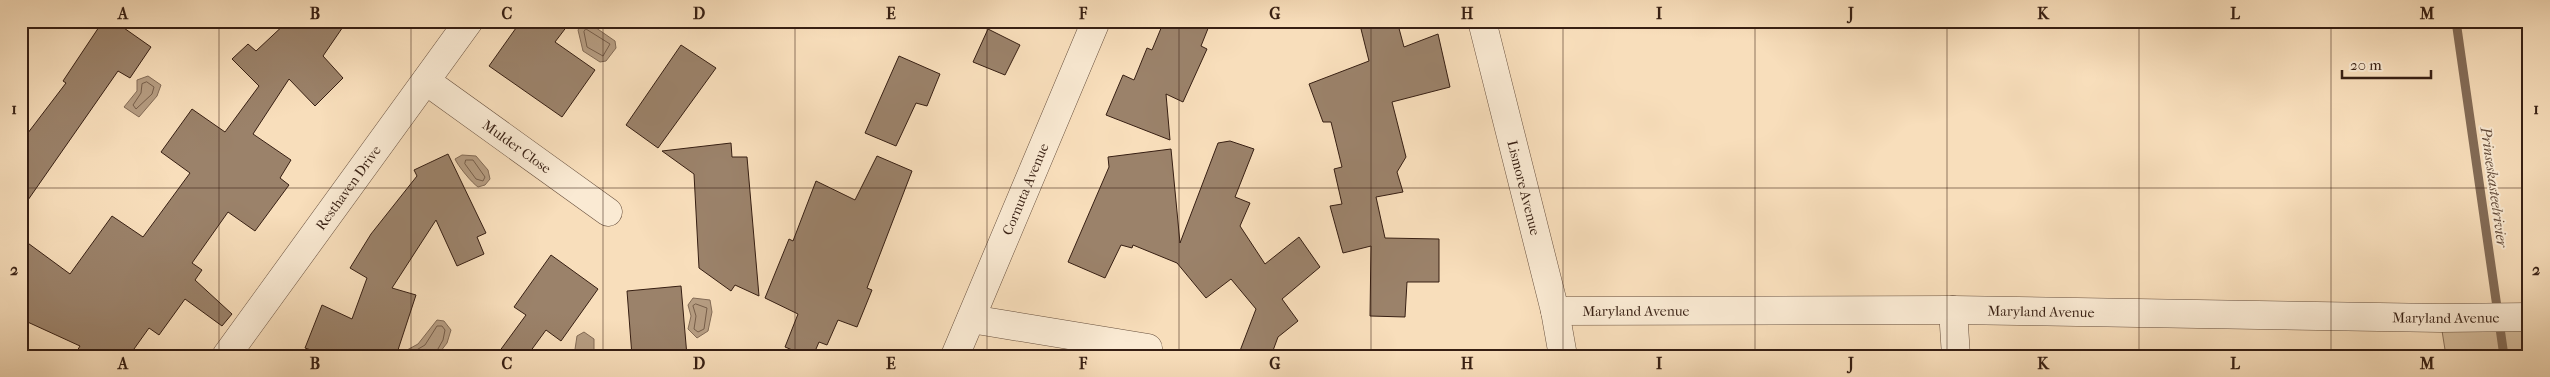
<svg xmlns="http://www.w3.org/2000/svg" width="2550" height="377" viewBox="0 0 2550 377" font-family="'IM FELL French Canon',serif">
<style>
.green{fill:#d7be9e;stroke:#876e58}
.water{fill:#b69d82;stroke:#836b56}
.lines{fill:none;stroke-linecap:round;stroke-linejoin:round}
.shore{stroke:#765e4a;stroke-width:1}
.stream{stroke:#836b56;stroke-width:9}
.building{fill:#9b826a;stroke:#371f13}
.minor-casing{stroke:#674f3d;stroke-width:29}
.minor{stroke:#faead3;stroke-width:28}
.grid{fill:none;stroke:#371f13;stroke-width:1;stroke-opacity:0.55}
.labels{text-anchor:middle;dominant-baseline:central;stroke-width:4;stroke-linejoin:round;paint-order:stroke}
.street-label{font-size:14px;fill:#371f13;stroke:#faead3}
.water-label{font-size:15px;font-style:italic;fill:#634b3a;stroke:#faead3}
.neatline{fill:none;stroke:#371f13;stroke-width:2}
.grid-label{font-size:16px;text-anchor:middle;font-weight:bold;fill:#371f13}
</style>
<rect width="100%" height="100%" fill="#f8debb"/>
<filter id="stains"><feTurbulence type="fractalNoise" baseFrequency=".004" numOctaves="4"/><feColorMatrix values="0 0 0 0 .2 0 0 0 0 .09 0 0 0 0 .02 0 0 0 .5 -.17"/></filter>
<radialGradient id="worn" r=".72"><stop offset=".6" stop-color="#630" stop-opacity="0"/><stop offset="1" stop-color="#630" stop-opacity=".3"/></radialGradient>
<!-- green -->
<path class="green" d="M 2529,317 L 2529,356 L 2446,356 L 2440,318 Z"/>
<!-- water -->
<path class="water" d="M 589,23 L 615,41 L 616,48 L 606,61 L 600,62 L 583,51 L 578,30 L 582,24 Z
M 148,76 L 161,85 L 157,96 L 139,117 L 124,107 L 137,91 L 137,80 Z
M 462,155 L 476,156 L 488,170 L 490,179 L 485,185 L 478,187 C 472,183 458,166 455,159 Z
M 693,298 L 710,300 L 712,312 L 708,331 L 697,338 L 688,329 L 691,316 L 688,305 Z
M 437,320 L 444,321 L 451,330 L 447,343 L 437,356 L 407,354 L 407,350 L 418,344 Z
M 584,332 L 594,339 L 594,356 L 574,356 L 577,336 Z"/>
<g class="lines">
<!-- shore -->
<path class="shore" d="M 586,29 L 610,44 L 603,56 L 587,47 L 584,32 Z
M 147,82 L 154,87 L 152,94 L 136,109 L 133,105 L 141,93 L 142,84 Z
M 466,160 L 473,160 L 485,177 L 483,181 L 476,179 L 465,164 Z
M 696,304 L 707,308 L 704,329 L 698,332 L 694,329 L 696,316 L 693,306 Z
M 412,356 L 413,352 L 425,345 L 437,326 L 442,326 L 445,330 L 443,340 L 434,356"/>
<!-- stream -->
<path class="stream" d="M 2456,21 L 2504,356"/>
</g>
<!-- building -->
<path class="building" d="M 103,21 L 114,21 L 151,47 L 130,78 L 118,71 L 21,210 L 21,142 L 66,83 L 63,81 Z
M 288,21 L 347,21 L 323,56 L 343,78 L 315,106 L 289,79 L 253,134 L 291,160 L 280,178 L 289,185 L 255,231 L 228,212 L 192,263 L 202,270 L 195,280 L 232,314 L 222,326 L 185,299 L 159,335 L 149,328 L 129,356 L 74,356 L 80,346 L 21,319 L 21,238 L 70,274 L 112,216 L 143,237 L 190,173 L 161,152 L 192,109 L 225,132 L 259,86 L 232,59 L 248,44 L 256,51 Z
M 521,21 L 571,21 L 555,42 L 595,70 L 562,117 L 489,66 Z
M 1164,21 L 1211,21 L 1201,46 L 1207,49 L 1183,102 L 1166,94 L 1170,140 L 1106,115 L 1123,75 L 1134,80 L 1147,48 L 1152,50 Z
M 1359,21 L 1397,21 L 1404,47 L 1438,34 L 1450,87 L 1392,102 L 1406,157 L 1397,172 L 1403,192 L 1376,197 L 1385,238 L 1439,239 L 1439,282 L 1407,282 L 1405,317 L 1370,316 L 1371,246 L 1343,253 L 1330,206 L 1342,204 L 1334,169 L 1342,167 L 1331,122 L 1323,122 L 1309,84 L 1369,61 Z
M 988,29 L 1020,45 L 1005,75 L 973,62 Z
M 681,45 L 716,68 L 658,148 L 626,125 Z
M 899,56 L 940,74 L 927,106 L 916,103 L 896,146 L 865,133 Z
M 1230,141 L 1254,149 L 1235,197 L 1250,203 L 1240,226 L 1265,264 L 1299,237 L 1320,267 L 1282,299 L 1298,321 L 1278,337 L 1271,356 L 1238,356 L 1256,309 L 1231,279 L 1206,298 L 1177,263 L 1133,245 L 1132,248 L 1121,245 L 1105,278 L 1068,262 L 1109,167 L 1108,157 L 1171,149 L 1180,243 L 1218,143 Z
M 731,143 L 732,157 L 747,157 L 759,296 L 735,285 L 731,291 L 699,268 L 694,174 L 662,151 Z
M 448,154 L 486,233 L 477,237 L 484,254 L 457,266 L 436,220 L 392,288 L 416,295 L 396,356 L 329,356 L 305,348 L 322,305 L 352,319 L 367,278 L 350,268 L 371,234 L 417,176 L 414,170 Z
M 877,156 L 912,171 L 867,288 L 872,290 L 857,327 L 838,320 L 827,345 L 819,342 L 813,356 L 807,356 L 785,347 L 798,314 L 765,298 L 789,239 L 793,241 L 816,181 L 855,200 Z
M 551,255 L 598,289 L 561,341 L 546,330 L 527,356 L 496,356 L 526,315 L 514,307 Z
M 681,286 L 687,356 L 632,356 L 627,291 Z"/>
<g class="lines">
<!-- minor casing -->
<g class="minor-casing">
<g id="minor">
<path id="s1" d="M 1482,21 L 1555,311 L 1563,356"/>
<path id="s2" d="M 426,81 L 608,212"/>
<path d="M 1953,310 L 1956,356"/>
<path id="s3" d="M 1555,311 L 1953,310 L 2440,318 L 2529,317"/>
<path d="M 971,319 L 1148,348"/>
<path id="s4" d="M 226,356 L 469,21"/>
<path id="s5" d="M 955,356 L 1096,21"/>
</g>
</g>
<!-- minor -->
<use href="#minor" class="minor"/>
</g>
<!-- grid -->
<path class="grid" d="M 219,21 L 219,356M 411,21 L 411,356M 603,21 L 603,356M 795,21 L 795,356M 987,21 L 987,356M 1179,21 L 1179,356M 1371,21 L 1371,356M 1563,21 L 1563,356M 1755,21 L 1755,356M 1947,21 L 1947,356M 2139,21 L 2139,356M 2331,21 L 2331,356M 21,188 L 2529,188"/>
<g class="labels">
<!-- street labels -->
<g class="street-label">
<text stroke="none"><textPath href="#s2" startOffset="112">Mulder Close</textPath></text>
<text stroke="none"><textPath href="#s5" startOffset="181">Cornuta Avenue</textPath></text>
<text stroke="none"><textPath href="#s1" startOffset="172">Lismore Avenue</textPath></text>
<text stroke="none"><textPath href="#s4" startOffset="208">Resthaven Drive</textPath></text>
<text stroke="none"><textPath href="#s3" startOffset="81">Maryland Avenue</textPath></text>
<text stroke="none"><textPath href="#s3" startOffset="486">Maryland Avenue</textPath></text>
<text stroke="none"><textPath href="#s3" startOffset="891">Maryland Avenue</textPath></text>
</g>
<!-- water labels -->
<g class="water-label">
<text transform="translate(2494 187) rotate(82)">Prinseskasteelrivier</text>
</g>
</g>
<!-- margin -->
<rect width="2550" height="377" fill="none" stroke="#f8debb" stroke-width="55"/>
<!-- scale -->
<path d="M2342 70v8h89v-8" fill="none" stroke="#371f13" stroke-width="2.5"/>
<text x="2350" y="70" font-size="15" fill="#371f13" stroke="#faead3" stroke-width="4" paint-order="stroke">20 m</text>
<rect x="28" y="28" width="2494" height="322" class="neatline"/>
<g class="grid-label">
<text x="123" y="19">A</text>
<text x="315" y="19">B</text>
<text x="507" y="19">C</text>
<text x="699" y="19">D</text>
<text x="891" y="19">E</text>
<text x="1083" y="19">F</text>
<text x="1275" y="19">G</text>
<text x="1467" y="19">H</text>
<text x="1659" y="19">I</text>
<text x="1851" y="19">J</text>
<text x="2043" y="19">K</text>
<text x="2235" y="19">L</text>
<text x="2427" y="19">M</text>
<text x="14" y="114">1</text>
<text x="2536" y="114">1</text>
<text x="14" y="275">2</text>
<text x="2536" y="275">2</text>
<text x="123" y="369">A</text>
<text x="315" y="369">B</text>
<text x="507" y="369">C</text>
<text x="699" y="369">D</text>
<text x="891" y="369">E</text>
<text x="1083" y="369">F</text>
<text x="1275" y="369">G</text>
<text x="1467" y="369">H</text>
<text x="1659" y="369">I</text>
<text x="1851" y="369">J</text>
<text x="2043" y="369">K</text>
<text x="2235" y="369">L</text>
<text x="2427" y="369">M</text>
</g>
<rect width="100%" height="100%" filter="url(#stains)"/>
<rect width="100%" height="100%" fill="url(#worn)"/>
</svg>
